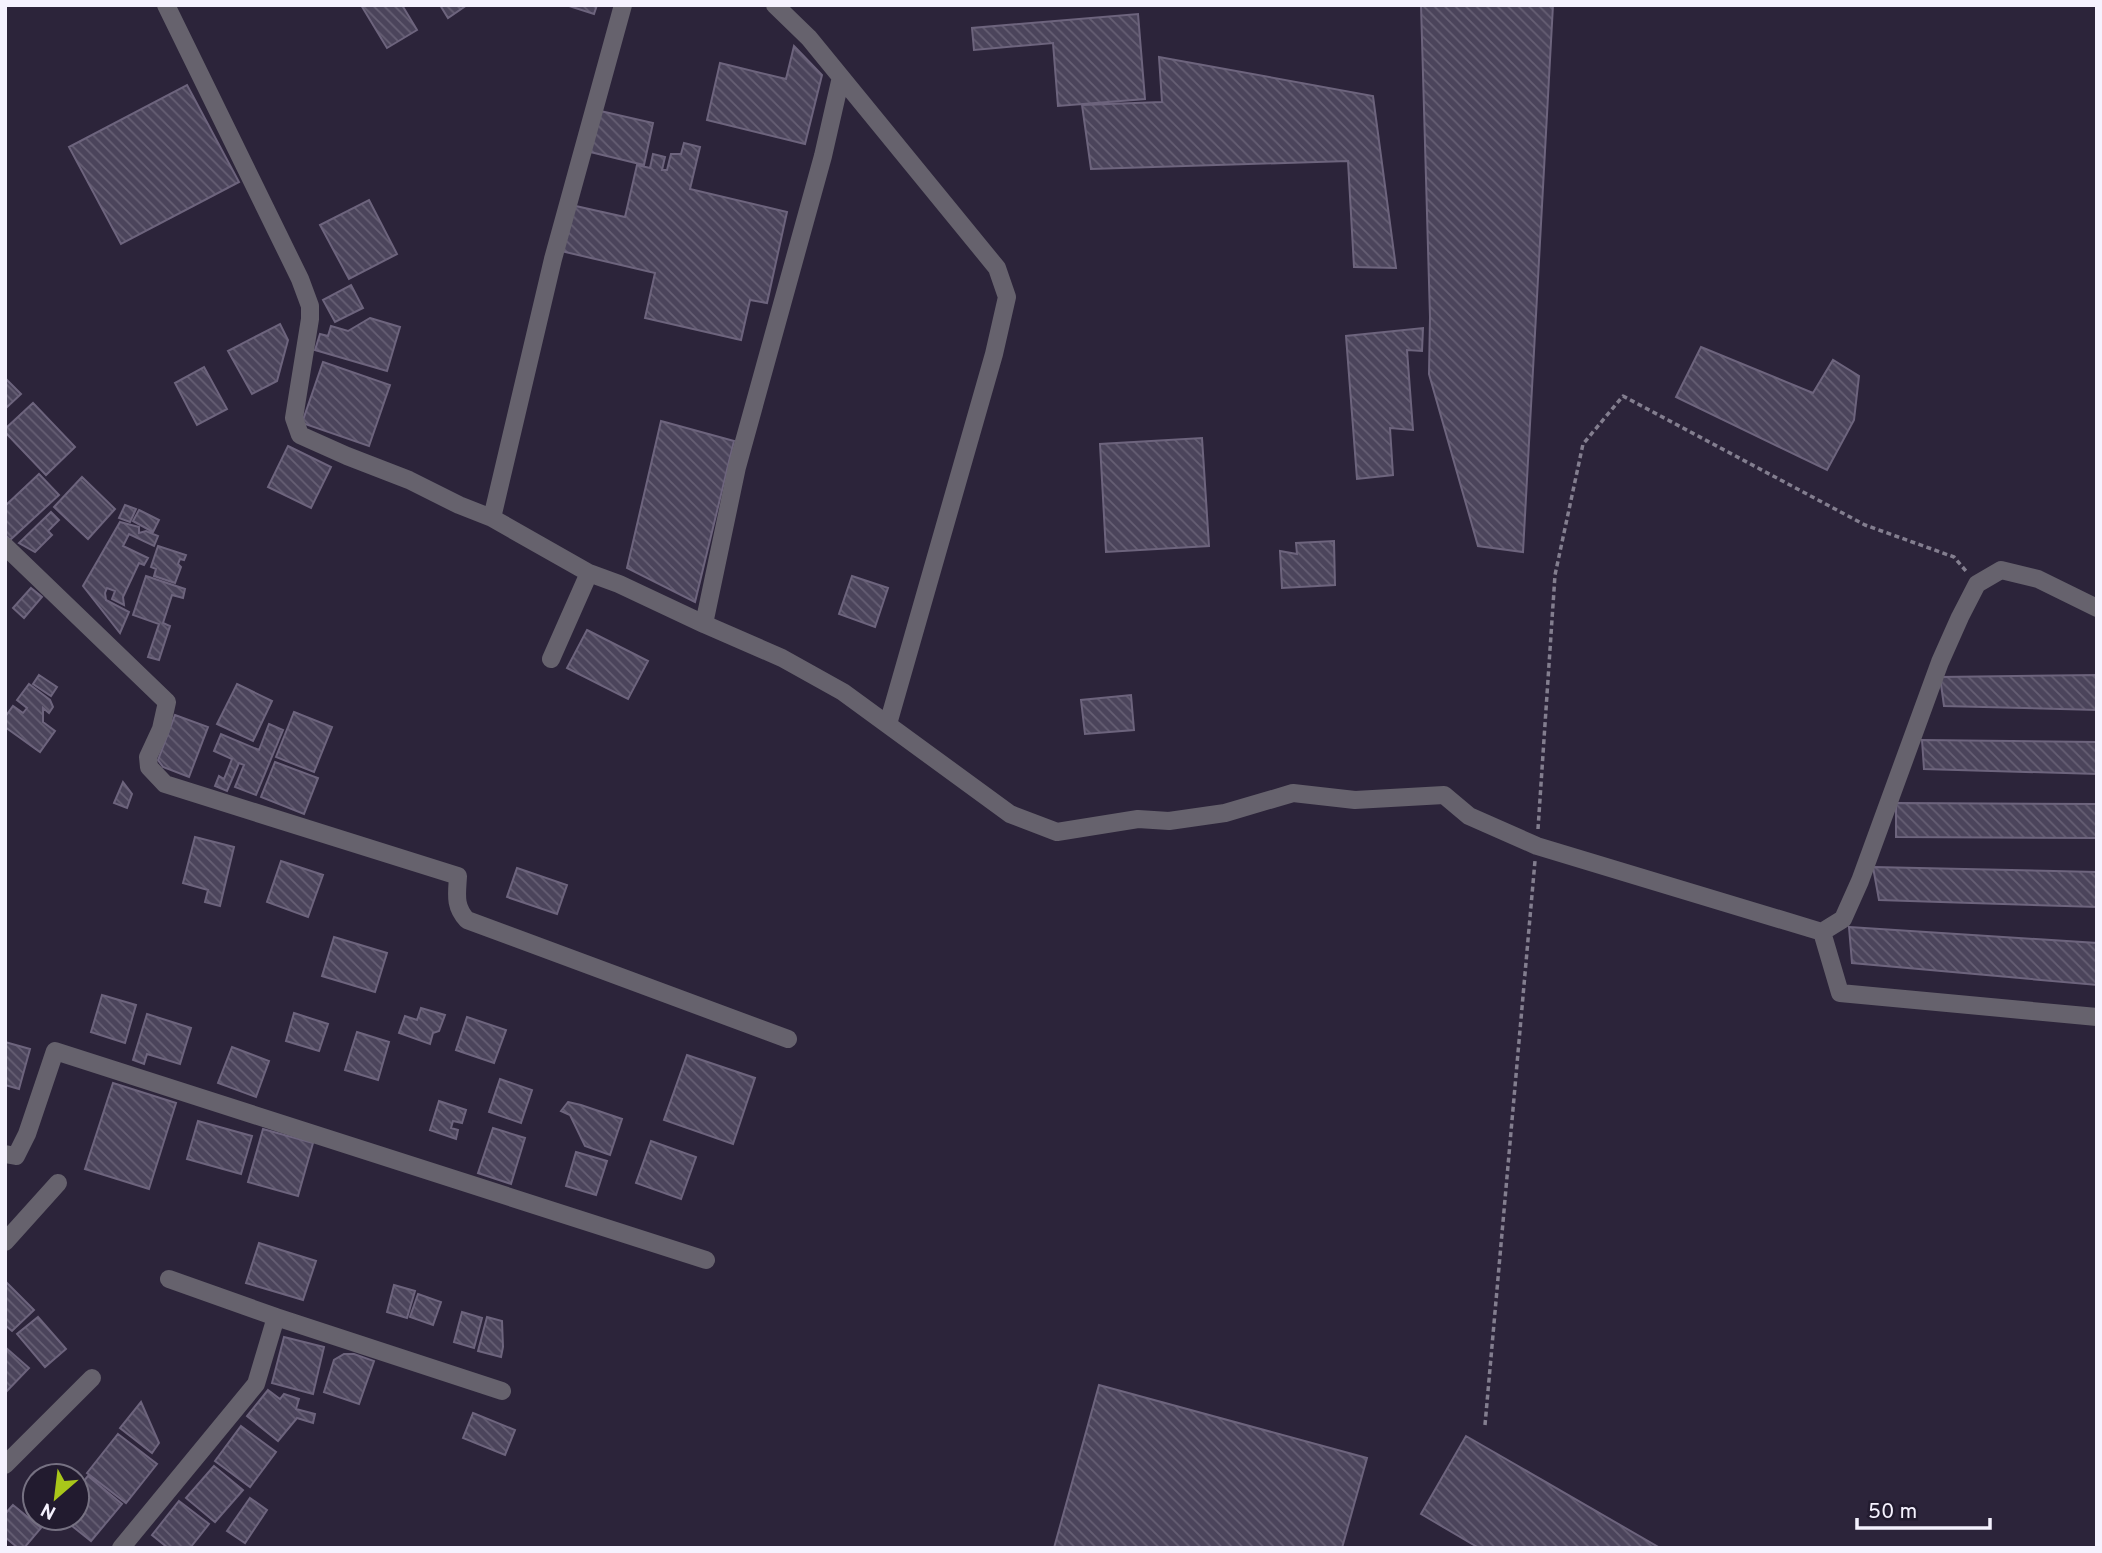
<svg xmlns="http://www.w3.org/2000/svg" width="2102" height="1553" viewBox="0 0 2102 1553" font-family="Overpass,sans-serif">
<style>
.building{fill:url(#building-back-hatch);stroke:#6d647d;stroke-width:2}
.lines{fill:none;stroke-linecap:round;stroke-linejoin:round}
.path{stroke:#837e8f;stroke-width:3.5;stroke-dasharray:5 3.5;stroke-linecap:butt}
.minor{stroke:#66626d;stroke-width:18}
</style>
<defs>
<pattern id="building-back-hatch" width="6" height="6" patternUnits="userSpaceOnUse" patternTransform="scale(1.75)"><rect width="6" height="6" fill="#4b445b"/><path d="M-1 5l2 2M0 0l6 6M5-1l2 2" fill="none" stroke="#665f74"/></pattern>
</defs>
<rect width="100%" height="100%" fill="#2c243a"/>
<!-- building -->
<path class="building" d="M 361,5 L 402,5 L 417,30 L 387,48 Z
M 440,5 L 467,5 L 448,18 Z
M 566,5 L 597,5 L 594,14 Z
M 1421,5 L 1553,5 L 1523,552 L 1478,546 L 1429,374 L 1430,317 Z
M 1138,14 L 1145,99 L 1058,106 L 1053,43 L 974,50 L 972,28 Z
M 794,46 L 822,75 L 805,144 L 707,120 L 720,63 L 786,79 Z
M 1159,57 L 1373,96 L 1396,268 L 1354,267 L 1348,161 L 1091,169 L 1082,105 L 1162,102 Z
M 187,85 L 239,182 L 121,244 L 69,147 Z
M 596,110 L 653,123 L 644,165 L 586,151 Z
M 684,143 L 700,147 L 690,189 L 787,212 L 767,303 L 750,300 L 741,340 L 645,318 L 655,273 L 561,251 L 571,205 L 625,217 L 637,165 L 650,168 L 653,154 L 665,157 L 662,170 L 667,170 L 671,154 L 681,154 Z
M 369,200 L 397,254 L 349,279 L 320,225 Z
M 351,285 L 363,308 L 335,322 L 323,300 Z
M 370,318 L 400,327 L 387,371 L 315,350 L 320,334 L 328,336 L 331,326 L 348,331 Z
M 280,324 L 288,340 L 277,381 L 252,394 L 228,351 Z
M 1423,328 L 1422,351 L 1407,350 L 1413,430 L 1390,428 L 1393,475 L 1357,479 L 1346,336 Z
M 1701,347 L 1813,393 L 1833,360 L 1859,376 L 1854,420 L 1827,470 L 1676,397 Z
M 323,362 L 390,385 L 369,446 L 302,423 Z
M 204,367 L 227,409 L 197,425 L 175,383 Z
M 5,378 L 21,394 L 5,409 Z
M 33,403 L 75,447 L 46,475 L 5,432 L 5,429 Z
M 661,421 L 734,441 L 695,602 L 627,568 Z
M 1202,438 L 1209,546 L 1106,552 L 1100,444 Z
M 288,446 L 331,467 L 311,508 L 268,487 Z
M 39,474 L 59,495 L 10,540 L 5,535 L 5,506 Z
M 82,477 L 115,509 L 88,539 L 54,507 Z
M 125,505 L 136,509 L 130,522 L 119,518 Z
M 139,510 L 159,520 L 153,532 L 133,521 Z
M 51,512 L 59,520 L 48,531 L 52,535 L 35,552 L 19,543 Z
M 120,522 L 139,527 L 139,533 L 146,531 L 158,536 L 154,546 L 129,534 L 123,546 L 148,558 L 144,565 L 139,563 L 123,597 L 124,605 L 112,599 L 115,591 L 107,588 L 105,593 L 106,600 L 129,612 L 120,633 L 83,586 Z
M 1334,541 L 1335,585 L 1282,588 L 1280,551 L 1297,554 L 1296,543 Z
M 158,546 L 186,555 L 184,560 L 180,559 L 178,564 L 181,567 L 175,583 L 154,576 L 156,569 L 151,567 Z
M 146,576 L 185,589 L 183,598 L 172,595 L 163,623 L 170,626 L 159,660 L 148,657 L 159,624 L 133,615 Z
M 852,576 L 888,588 L 875,627 L 839,614 Z
M 31,588 L 42,597 L 24,618 L 13,608 Z
M 587,630 L 648,661 L 628,699 L 567,668 Z
M 39,675 L 57,687 L 51,696 L 33,684 Z
M 2097,675 L 2097,710 L 1944,706 L 1940,677 Z
M 29,684 L 50,700 L 53,707 L 49,713 L 43,708 L 43,722 L 55,731 L 40,752 L 5,727 L 5,717 L 13,706 L 23,713 L 27,708 L 17,700 Z
M 237,684 L 272,701 L 253,741 L 217,724 Z
M 1131,695 L 1134,730 L 1085,734 L 1081,700 Z
M 294,712 L 332,727 L 314,772 L 276,757 Z
M 175,715 L 208,727 L 189,777 L 163,767 L 158,760 Z
M 269,724 L 283,730 L 256,795 L 235,787 L 244,765 L 239,763 L 227,791 L 215,786 L 219,776 L 224,779 L 232,759 L 214,751 L 221,734 L 259,750 Z
M 1922,740 L 2097,742 L 2097,774 L 1924,769 Z
M 275,762 L 318,778 L 304,814 L 261,797 Z
M 123,782 L 132,794 L 127,808 L 114,803 Z
M 1896,803 L 2097,804 L 2097,838 L 1896,837 Z
M 195,837 L 234,847 L 220,906 L 205,902 L 208,890 L 183,883 Z
M 281,861 L 323,875 L 308,917 L 267,902 Z
M 1873,867 L 2097,872 L 2097,907 L 1879,900 Z
M 517,868 L 567,885 L 557,914 L 507,897 Z
M 1849,927 L 2097,943 L 2097,985 L 1852,963 Z
M 334,937 L 387,953 L 375,992 L 322,976 Z
M 102,995 L 136,1005 L 125,1043 L 91,1032 Z
M 421,1008 L 445,1015 L 439,1031 L 433,1033 L 430,1044 L 399,1033 L 405,1016 L 417,1020 Z
M 294,1013 L 328,1024 L 319,1051 L 286,1041 Z
M 147,1014 L 191,1028 L 180,1064 L 147,1054 L 144,1064 L 133,1060 Z
M 467,1017 L 506,1030 L 494,1063 L 456,1050 Z
M 357,1032 L 389,1042 L 378,1080 L 345,1070 Z
M 5,1042 L 30,1049 L 19,1089 L 5,1085 Z
M 232,1047 L 269,1061 L 256,1097 L 218,1083 Z
M 687,1055 L 755,1078 L 733,1144 L 664,1120 Z
M 500,1079 L 532,1090 L 521,1123 L 489,1112 Z
M 113,1083 L 176,1103 L 149,1189 L 85,1169 Z
M 439,1101 L 466,1110 L 462,1123 L 453,1121 L 451,1128 L 458,1130 L 456,1139 L 430,1130 Z
M 568,1102 L 581,1105 L 622,1119 L 610,1155 L 585,1146 L 570,1115 L 561,1111 Z
M 198,1121 L 252,1136 L 241,1174 L 187,1159 Z
M 493,1128 L 525,1138 L 511,1184 L 478,1173 Z
M 263,1129 L 313,1143 L 298,1196 L 248,1182 Z
M 651,1141 L 696,1157 L 681,1199 L 636,1183 Z
M 576,1152 L 607,1161 L 596,1195 L 566,1186 Z
M 259,1243 L 316,1261 L 303,1300 L 246,1283 Z
M 5,1281 L 34,1310 L 12,1331 L 5,1325 Z
M 394,1285 L 415,1291 L 407,1318 L 387,1312 Z
M 418,1294 L 441,1302 L 433,1325 L 410,1317 Z
M 462,1312 L 482,1318 L 474,1348 L 454,1342 Z
M 38,1317 L 66,1349 L 45,1367 L 17,1334 Z
M 487,1317 L 502,1321 L 503,1347 L 501,1357 L 478,1351 Z
M 284,1337 L 324,1347 L 313,1394 L 272,1383 Z
M 5,1347 L 29,1368 L 5,1393 Z
M 344,1354 L 354,1354 L 374,1361 L 359,1404 L 324,1392 L 334,1360 Z
M 1099,1385 L 1367,1458 L 1342,1548 L 1054,1548 Z
M 268,1390 L 280,1399 L 284,1394 L 299,1399 L 296,1409 L 315,1414 L 313,1423 L 297,1418 L 278,1441 L 247,1416 Z
M 141,1402 L 159,1443 L 152,1453 L 120,1428 Z
M 473,1413 L 515,1430 L 505,1455 L 463,1438 Z
M 241,1426 L 276,1452 L 250,1487 L 215,1461 Z
M 118,1434 L 157,1464 L 126,1503 L 87,1473 Z
M 1466,1436 L 1660,1548 L 1479,1548 L 1421,1514 Z
M 214,1466 L 243,1490 L 215,1522 L 186,1498 Z
M 88,1476 L 122,1504 L 91,1541 L 62,1518 L 77,1518 L 77,1489 Z
M 250,1498 L 267,1510 L 245,1543 L 227,1531 Z
M 179,1501 L 209,1524 L 190,1548 L 168,1548 L 152,1535 Z
M 13,1505 L 41,1528 L 24,1548 L 18,1548 L 5,1537 L 5,1514 Z"/>
<g class="lines">
<!-- path -->
<path class="path" d="M 1538,829 L 1555,575 L 1583,444 L 1623,396 L 1865,525 L 1954,557 L 1966,571
M 1485,1425 L 1535,861"/>
<!-- minor -->
<path class="minor" d="M 166,5 L 300,279 L 310,306 L 310,319 L 294,418 L 300,435 L 347,456 L 409,480 L 459,505 L 492,518 L 589,573 L 619,584 L 704,624
M 775,5 L 809,38 L 997,268 L 1007,297 L 994,354 L 888,724
M 841,77 L 823,156 L 737,467 L 704,624 L 782,658 L 843,692 L 1010,814 L 1057,832 L 1138,819 L 1169,821 L 1225,813 L 1293,793 L 1355,800 L 1444,795 L 1469,816 L 1537,846 L 1822,932 L 1840,993 L 2097,1017
M 492,518 L 553,259 L 623,5
M 5,546 L 167,702 L 161,729 L 148,757 L 149,767 L 165,784 L 458,876 C 457,894 454,906 467,920 L 788,1039
M 551,659 L 589,573
M 1822,932 L 1843,919 L 1860,881 L 1940,662 L 1960,617 L 1977,584 L 2001,570 L 2038,579 L 2097,608
M 5,1154 L 16,1156 L 27,1134 L 55,1051 L 706,1260
M 5,1242 L 58,1183
M 169,1279 L 276,1317
M 5,1465 L 92,1378
M 121,1548 L 256,1384 L 276,1317 L 502,1391"/>
</g>
<!-- border -->
<rect width="2102" height="1553" fill="none" stroke="#f5f2fe" stroke-width="14"/>
<!-- north arrow -->
<g transform="translate(56 1497) rotate(208)"><circle r="33" fill="#221b2f" stroke="#767182" stroke-width="2"/>
<path d="M0-5L12 26L0 18L-12 26Z" fill="#a9c71a"/>
<text y="-10" font-size="19" font-weight="bold" text-anchor="middle" fill="#f5f2fe">N</text>
</g>
<!-- scale -->
<path d="M1857 1518v10h133v-10" fill="none" stroke="#f5f2fe" stroke-width="3.5"/>
<text x="1868" y="1518" font-size="21" fill="#f5f2fe" stroke="#221b2f" stroke-width="5" paint-order="stroke">50 m</text>
</svg>
